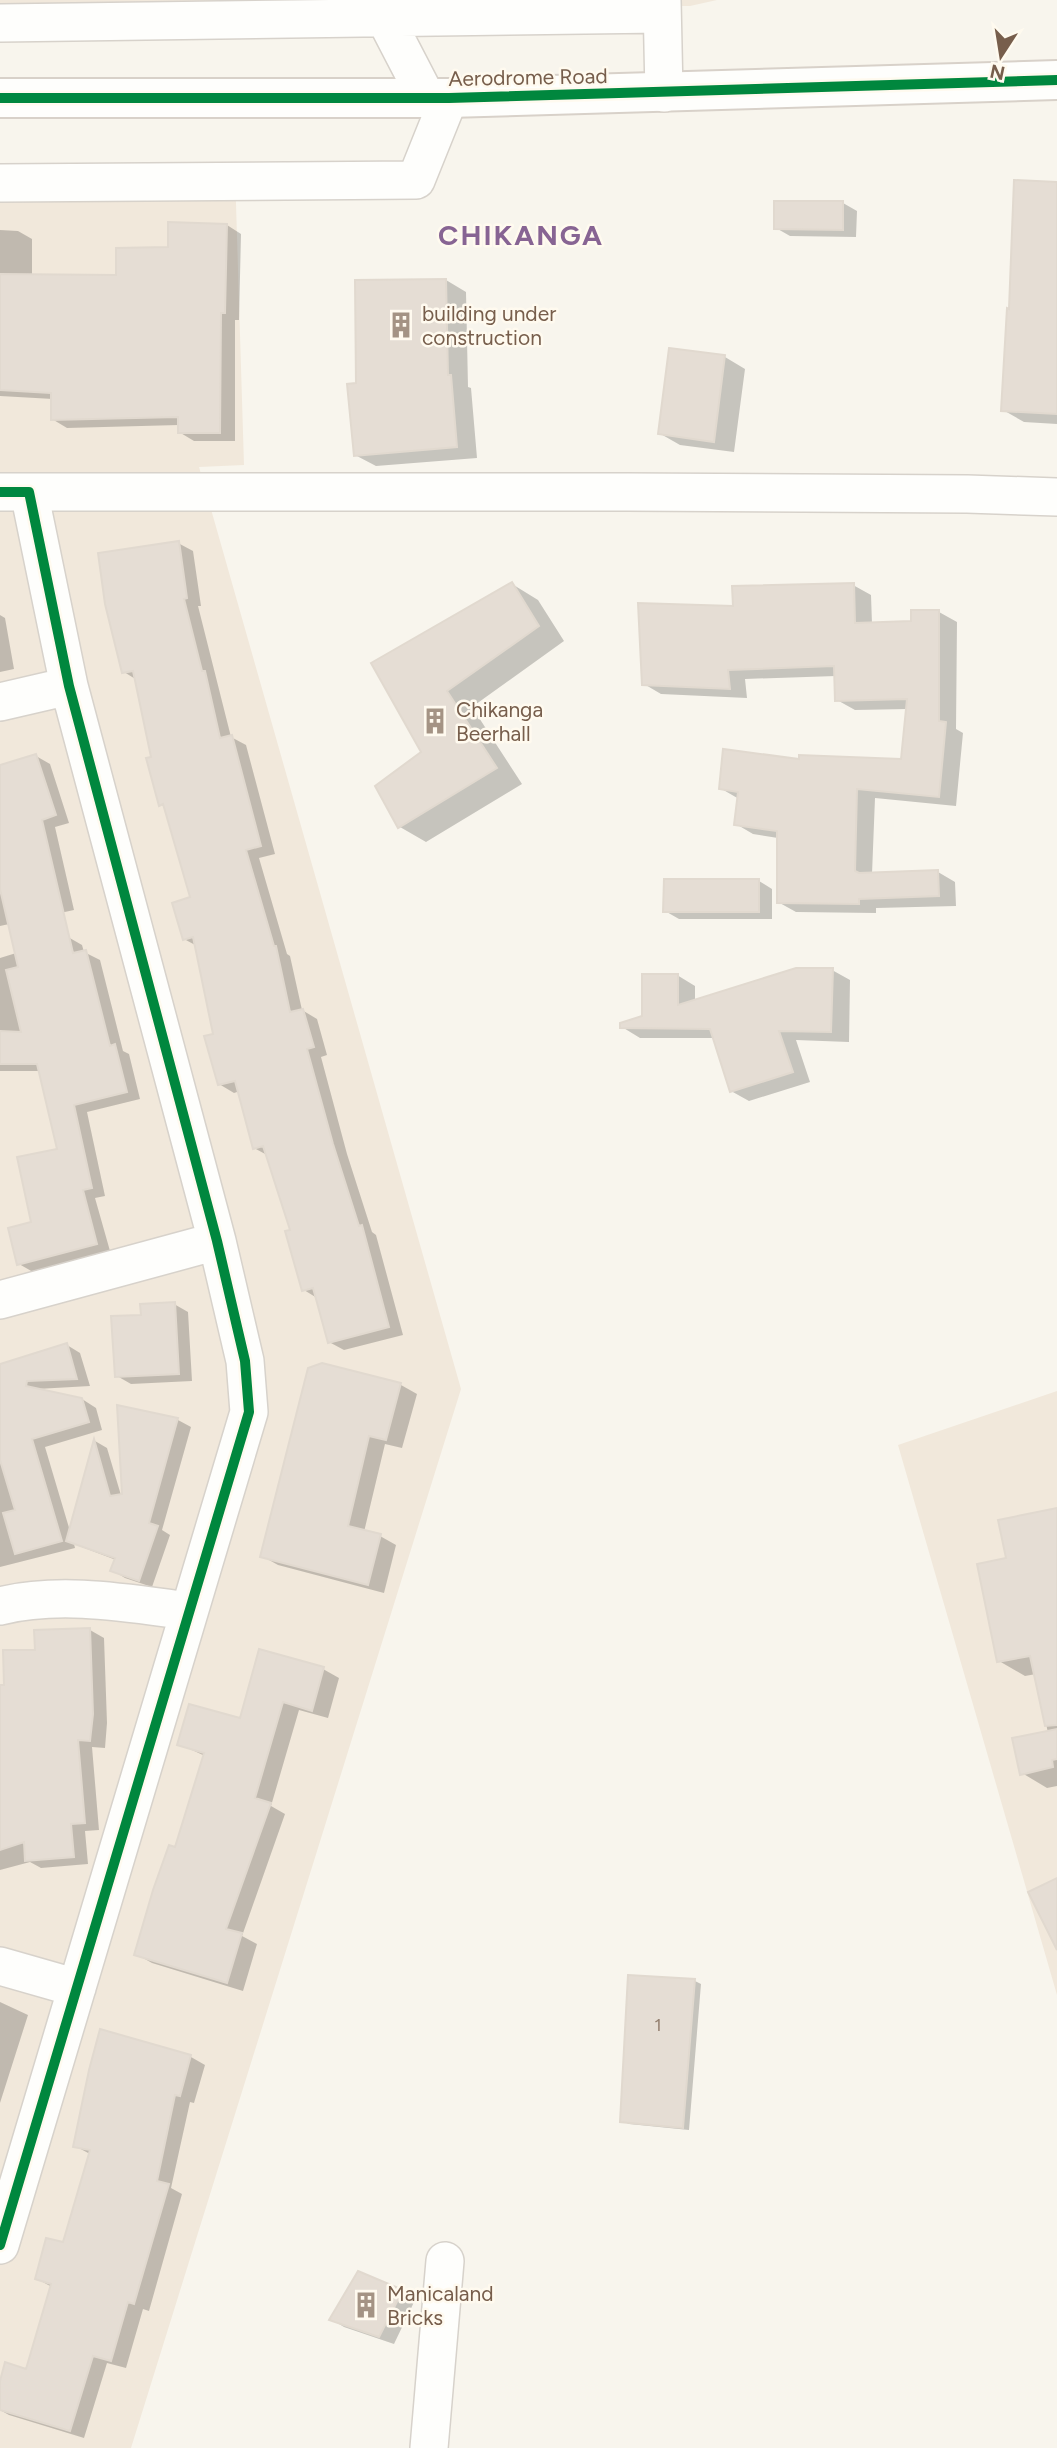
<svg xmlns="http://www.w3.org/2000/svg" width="1057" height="2448" viewBox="0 0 1057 2448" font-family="Figtree,sans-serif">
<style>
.residential{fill:#f1e8db}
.shadow{fill:#0003}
.building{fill:#e5ddd4;stroke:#e1d9cf;stroke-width:2}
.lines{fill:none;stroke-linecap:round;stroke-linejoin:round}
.street-casing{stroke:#d7d2cb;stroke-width:40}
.secondary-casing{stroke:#d8d1c9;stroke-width:42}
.street{stroke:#fefefc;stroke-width:37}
.secondary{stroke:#fefefc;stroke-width:38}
.cycleway-casing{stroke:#fffaef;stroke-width:15}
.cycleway{stroke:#00873e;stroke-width:10}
.labels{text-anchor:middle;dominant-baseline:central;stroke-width:5;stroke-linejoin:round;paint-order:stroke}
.number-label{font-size:18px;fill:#948070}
.street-label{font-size:21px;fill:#775e4c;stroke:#fffaef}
.poi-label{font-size:21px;fill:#775e4c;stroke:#fffaef;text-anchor:start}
.district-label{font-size:28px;font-weight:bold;letter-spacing:2px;fill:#876493;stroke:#fffaef}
</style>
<rect width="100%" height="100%" fill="#f8f5ed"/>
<!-- residential -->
<path class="residential" d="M 0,0 L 717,0 L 690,6 L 0,8 Z
M 235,171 L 244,465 L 199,467 L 461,1389 L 131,2448 L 0,2448 L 0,175 Z
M 1057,1391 L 1057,1995 L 898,1445 Z"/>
<!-- shadow -->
<path class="shadow" d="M 1057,184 L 1057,424 L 1024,422 L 1003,410 L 1010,310 Z
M 843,203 L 857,211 L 856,237 L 790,236 L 776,228 Z
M 227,225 L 241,234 L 239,320 L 235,320 L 235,441 L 194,441 L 179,432 L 179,425 L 67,428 L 52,419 L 53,399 L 0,396 L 0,230 L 18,231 L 32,239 L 32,276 L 117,277 L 169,249 Z
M 446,280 L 466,292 L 468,387 L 471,388 L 477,458 L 376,466 L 355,455 L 358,384 Z
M 725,357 L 745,369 L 734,452 L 680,445 L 659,433 Z
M 178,543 L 193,551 L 201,606 L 198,606 L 231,737 L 246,745 L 275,854 L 259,858 L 287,954 L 290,956 L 302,1010 L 317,1019 L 327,1055 L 321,1057 L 347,1154 L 372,1232 L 376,1235 L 403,1335 L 344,1350 L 329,1342 L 317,1298 L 304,1290 L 292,1231 L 267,1155 L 254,1148 L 240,1091 L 234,1093 L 219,1084 L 215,1035 L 197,946 L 184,939 L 192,899 L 166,808 L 161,804 L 137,680 L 124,672 Z
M 512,584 L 538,600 L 564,641 L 472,707 L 522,784 L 426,842 L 400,827 L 424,752 L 374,664 Z
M 853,585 L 871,595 L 872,624 L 912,623 L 939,612 L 957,622 L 956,729 L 963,733 L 956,806 L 875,798 L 872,874 L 938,872 L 955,882 L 956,906 L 876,908 L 876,913 L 796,912 L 778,902 L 778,838 L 753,834 L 736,824 L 739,799 L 720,788 L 801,761 L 903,761 L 908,709 L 855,710 L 837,700 L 836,676 L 745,679 L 747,698 L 661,694 L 644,684 L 735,608 Z
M 0,615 L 5,618 L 14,669 L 0,672 Z
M 36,756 L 50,764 L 69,823 L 55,827 L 74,910 L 0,926 L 0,767 Z
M 759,881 L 772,889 L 772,919 L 679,919 L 665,911 Z
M 68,937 L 82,945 L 84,952 L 100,960 L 123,1051 L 129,1054 L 140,1099 L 87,1112 L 105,1196 L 95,1198 L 110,1251 L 33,1272 L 19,1264 L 59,1150 L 40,1071 L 0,1071 L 0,958 Z
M 832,970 L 850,980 L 849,1042 L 796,1040 L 810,1082 L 749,1101 L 731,1091 L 715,1038 L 640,1038 L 622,1027 L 644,1017 L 677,975 L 695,986 L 695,1001 Z
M 174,1304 L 188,1312 L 192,1381 L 131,1384 L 117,1376 L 142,1316 Z
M 67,1345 L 80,1353 L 90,1386 L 37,1389 L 82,1399 L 96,1408 L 102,1430 L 45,1447 L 70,1531 L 95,1441 L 107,1448 L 123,1502 L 119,1407 L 178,1420 L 191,1427 L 162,1530 L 170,1535 L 152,1587 L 125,1578 L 112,1570 L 116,1560 L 74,1544 L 75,1548 L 0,1567 L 0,1365 Z
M 322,1365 L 401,1385 L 417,1394 L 402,1448 L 385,1444 L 364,1532 L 380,1536 L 396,1545 L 384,1593 L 278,1565 L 262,1556 Z
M 1057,1509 L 1057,1786 L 1047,1788 L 1022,1773 L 1048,1733 L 1036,1674 L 1025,1676 L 999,1661 L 1008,1559 Z
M 90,1630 L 104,1638 L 107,1723 L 105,1748 L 92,1747 L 99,1830 L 85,1831 L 88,1864 L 41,1868 L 30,1862 L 0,1870 L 0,1779 L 37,1651 Z
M 261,1651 L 323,1669 L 339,1678 L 328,1718 L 299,1710 L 271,1806 L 285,1814 L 242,1936 L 257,1944 L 243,1991 L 152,1963 L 136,1954 L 176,1849 L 205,1756 L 179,1744 L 241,1720 Z
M 695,1981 L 701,1984 L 689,2130 L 629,2124 L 622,2121 Z
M 0,2002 L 28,2015 L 0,2103 Z
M 101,2031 L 191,2057 L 205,2065 L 194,2103 L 190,2102 L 171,2188 L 182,2194 L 149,2311 L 143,2309 L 126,2368 L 107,2363 L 84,2438 L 9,2415 L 0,2410 L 0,2387 L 28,2371 L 52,2287 L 37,2279 L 64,2244 L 90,2154 L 75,2146 Z
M 402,2292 L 415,2300 L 394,2344 L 344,2327 L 331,2319 Z"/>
<!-- building -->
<path class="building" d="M 1014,180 L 1057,182 L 1057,414 L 1001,411 L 1007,308 L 1009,309 Z
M 774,201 L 843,201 L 843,230 L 774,229 Z
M 168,222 L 227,224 L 225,313 L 221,313 L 220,433 L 178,433 L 178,417 L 51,420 L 51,393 L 0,390 L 0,274 L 116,275 L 116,248 L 168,247 Z
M 446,279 L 448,375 L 451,375 L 457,447 L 354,456 L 347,384 L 356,383 L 355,280 Z
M 669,348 L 725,355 L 714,442 L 658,434 Z
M 179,541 L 187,598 L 184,599 L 202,671 L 205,671 L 220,738 L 232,735 L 261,846 L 246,850 L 274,946 L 276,946 L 290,1012 L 303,1009 L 314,1047 L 307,1049 L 333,1144 L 359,1226 L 362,1225 L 389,1327 L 328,1343 L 313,1288 L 302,1291 L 285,1231 L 290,1230 L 263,1146 L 253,1149 L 235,1081 L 218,1085 L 204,1036 L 213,1034 L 193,937 L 183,940 L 172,903 L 190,897 L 163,804 L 159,806 L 146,758 L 151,757 L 133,671 L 122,673 L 105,604 L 98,553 Z
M 512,582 L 539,626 L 447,691 L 497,768 L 398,828 L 375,786 L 421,752 L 371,663 Z
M 854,583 L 855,623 L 911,621 L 911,610 L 939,610 L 939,721 L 946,722 L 939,797 L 857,789 L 855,871 L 859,873 L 938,870 L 939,896 L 859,899 L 859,904 L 777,903 L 777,831 L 734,825 L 738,792 L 719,789 L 723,749 L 799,759 L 799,755 L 901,759 L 907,699 L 835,701 L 834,666 L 728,670 L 730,689 L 642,685 L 638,603 L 733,606 L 732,586 Z
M 36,754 L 56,815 L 42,820 L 73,953 L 86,950 L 110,1046 L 115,1044 L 127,1092 L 74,1105 L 92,1188 L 83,1190 L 97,1244 L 17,1265 L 8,1228 L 31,1222 L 17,1157 L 57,1149 L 37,1064 L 0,1064 L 0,1031 L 21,1032 L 6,970 L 18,967 L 0,889 L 0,765 Z
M 664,879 L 759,879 L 759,912 L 663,912 Z
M 796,968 L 833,968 L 831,1032 L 779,1031 L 793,1072 L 730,1092 L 710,1029 L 620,1028 L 620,1023 L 642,1016 L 642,974 L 678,974 L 678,1005 Z
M 175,1302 L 179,1374 L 115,1377 L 111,1316 L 141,1315 L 140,1304 Z
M 67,1343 L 77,1379 L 27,1381 L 26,1386 L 82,1398 L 89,1422 L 32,1439 L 62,1541 L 15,1554 L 3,1513 L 15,1510 L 0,1460 L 0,1364 Z
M 322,1363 L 401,1383 L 386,1440 L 369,1436 L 348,1526 L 381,1534 L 368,1585 L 260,1557 L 308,1368 Z
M 117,1405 L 178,1418 L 149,1523 L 158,1526 L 139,1581 L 110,1571 L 115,1558 L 66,1541 L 94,1439 L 110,1496 L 122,1494 Z
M 1057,1508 L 1057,1725 L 1045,1726 L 1030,1656 L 997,1662 L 977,1564 L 1006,1558 L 998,1520 Z
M 90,1628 L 93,1714 L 90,1741 L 78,1740 L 85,1823 L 71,1824 L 74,1857 L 25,1861 L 24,1842 L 0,1850 L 0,1685 L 4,1685 L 3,1650 L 35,1650 L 34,1630 Z
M 259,1649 L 324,1667 L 312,1711 L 283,1702 L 255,1798 L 271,1803 L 226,1929 L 242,1933 L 227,1983 L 134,1955 L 153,1890 L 169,1845 L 175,1847 L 204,1753 L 177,1745 L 189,1704 L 240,1718 Z
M 1057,1729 L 1057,1759 L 1052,1760 L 1053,1767 L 1020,1775 L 1012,1738 Z
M 1057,1878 L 1057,1950 L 1028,1892 Z
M 628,1975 L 695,1979 L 683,2128 L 620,2122 Z
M 100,2029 L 191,2055 L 180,2096 L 175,2095 L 157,2181 L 169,2184 L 134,2304 L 128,2302 L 111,2361 L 93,2356 L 70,2431 L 0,2410 L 0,2381 L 5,2362 L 26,2369 L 51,2284 L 35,2279 L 46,2238 L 63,2242 L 90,2150 L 73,2147 L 89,2070 Z
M 358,2271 L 403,2290 L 379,2337 L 329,2320 Z"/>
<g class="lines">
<!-- street casing -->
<g class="street-casing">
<path id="street" d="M 662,0 L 664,93
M 385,18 L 427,99
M 0,23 L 662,14
M 0,183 L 416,180 L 449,98
M 0,492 L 29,492 L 69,686 L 217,1241 L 245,1361 L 249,1412 L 0,2245
M 29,492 L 626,492 L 967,494 L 1057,497
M 0,702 L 69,686
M 0,1300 L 217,1241
M 0,1606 C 61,1591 127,1603 189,1611
M 0,1966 L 77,1988
M 429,2448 L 445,2261"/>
</g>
<!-- secondary casing -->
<g class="secondary-casing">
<path id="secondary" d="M 0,98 L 449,98 L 1057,80"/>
</g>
<!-- street -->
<use href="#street" class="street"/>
<!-- secondary -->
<use href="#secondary" class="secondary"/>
<!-- cycleway casing -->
<g class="cycleway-casing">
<path id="cycleway" d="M 0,98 L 449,98 L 1057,80
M 0,492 L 29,492 L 69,686 L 217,1241 L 245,1361 L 249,1412 L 0,2245"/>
</g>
<!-- cycleway -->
<use href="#cycleway" class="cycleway"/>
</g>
<!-- icons -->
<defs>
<g id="building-bare" transform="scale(2.1)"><path d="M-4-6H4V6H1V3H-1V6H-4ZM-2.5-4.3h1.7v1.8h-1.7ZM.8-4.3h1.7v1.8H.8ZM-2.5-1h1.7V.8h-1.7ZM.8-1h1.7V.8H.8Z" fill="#a49384" stroke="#fffaef" stroke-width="2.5" paint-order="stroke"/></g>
</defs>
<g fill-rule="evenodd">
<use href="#building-bare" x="401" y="325"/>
<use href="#building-bare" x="435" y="721"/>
<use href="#building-bare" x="366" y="2305"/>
</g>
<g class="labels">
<!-- number labels -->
<g class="number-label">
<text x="658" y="2025">1</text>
</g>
<!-- street labels -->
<g class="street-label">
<text transform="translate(528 77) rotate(-1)">Aerodrome Road</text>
</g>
<!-- poi labels -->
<g class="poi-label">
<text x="422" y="313">building under<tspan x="422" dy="24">construction</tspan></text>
<text x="456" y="709">Chikanga<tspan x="456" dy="24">Beerhall</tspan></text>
<text x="387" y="2293">Manicaland<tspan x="387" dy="24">Bricks</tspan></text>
</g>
<!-- district labels -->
<g class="district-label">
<text x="521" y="235">CHIKANGA</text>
</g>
</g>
<!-- north arrow -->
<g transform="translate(1001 56) rotate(192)" stroke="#fffaef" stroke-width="5" paint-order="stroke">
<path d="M0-5L12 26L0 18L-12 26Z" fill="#775e4c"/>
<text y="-10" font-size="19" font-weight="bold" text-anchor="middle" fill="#775e4c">N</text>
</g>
</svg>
